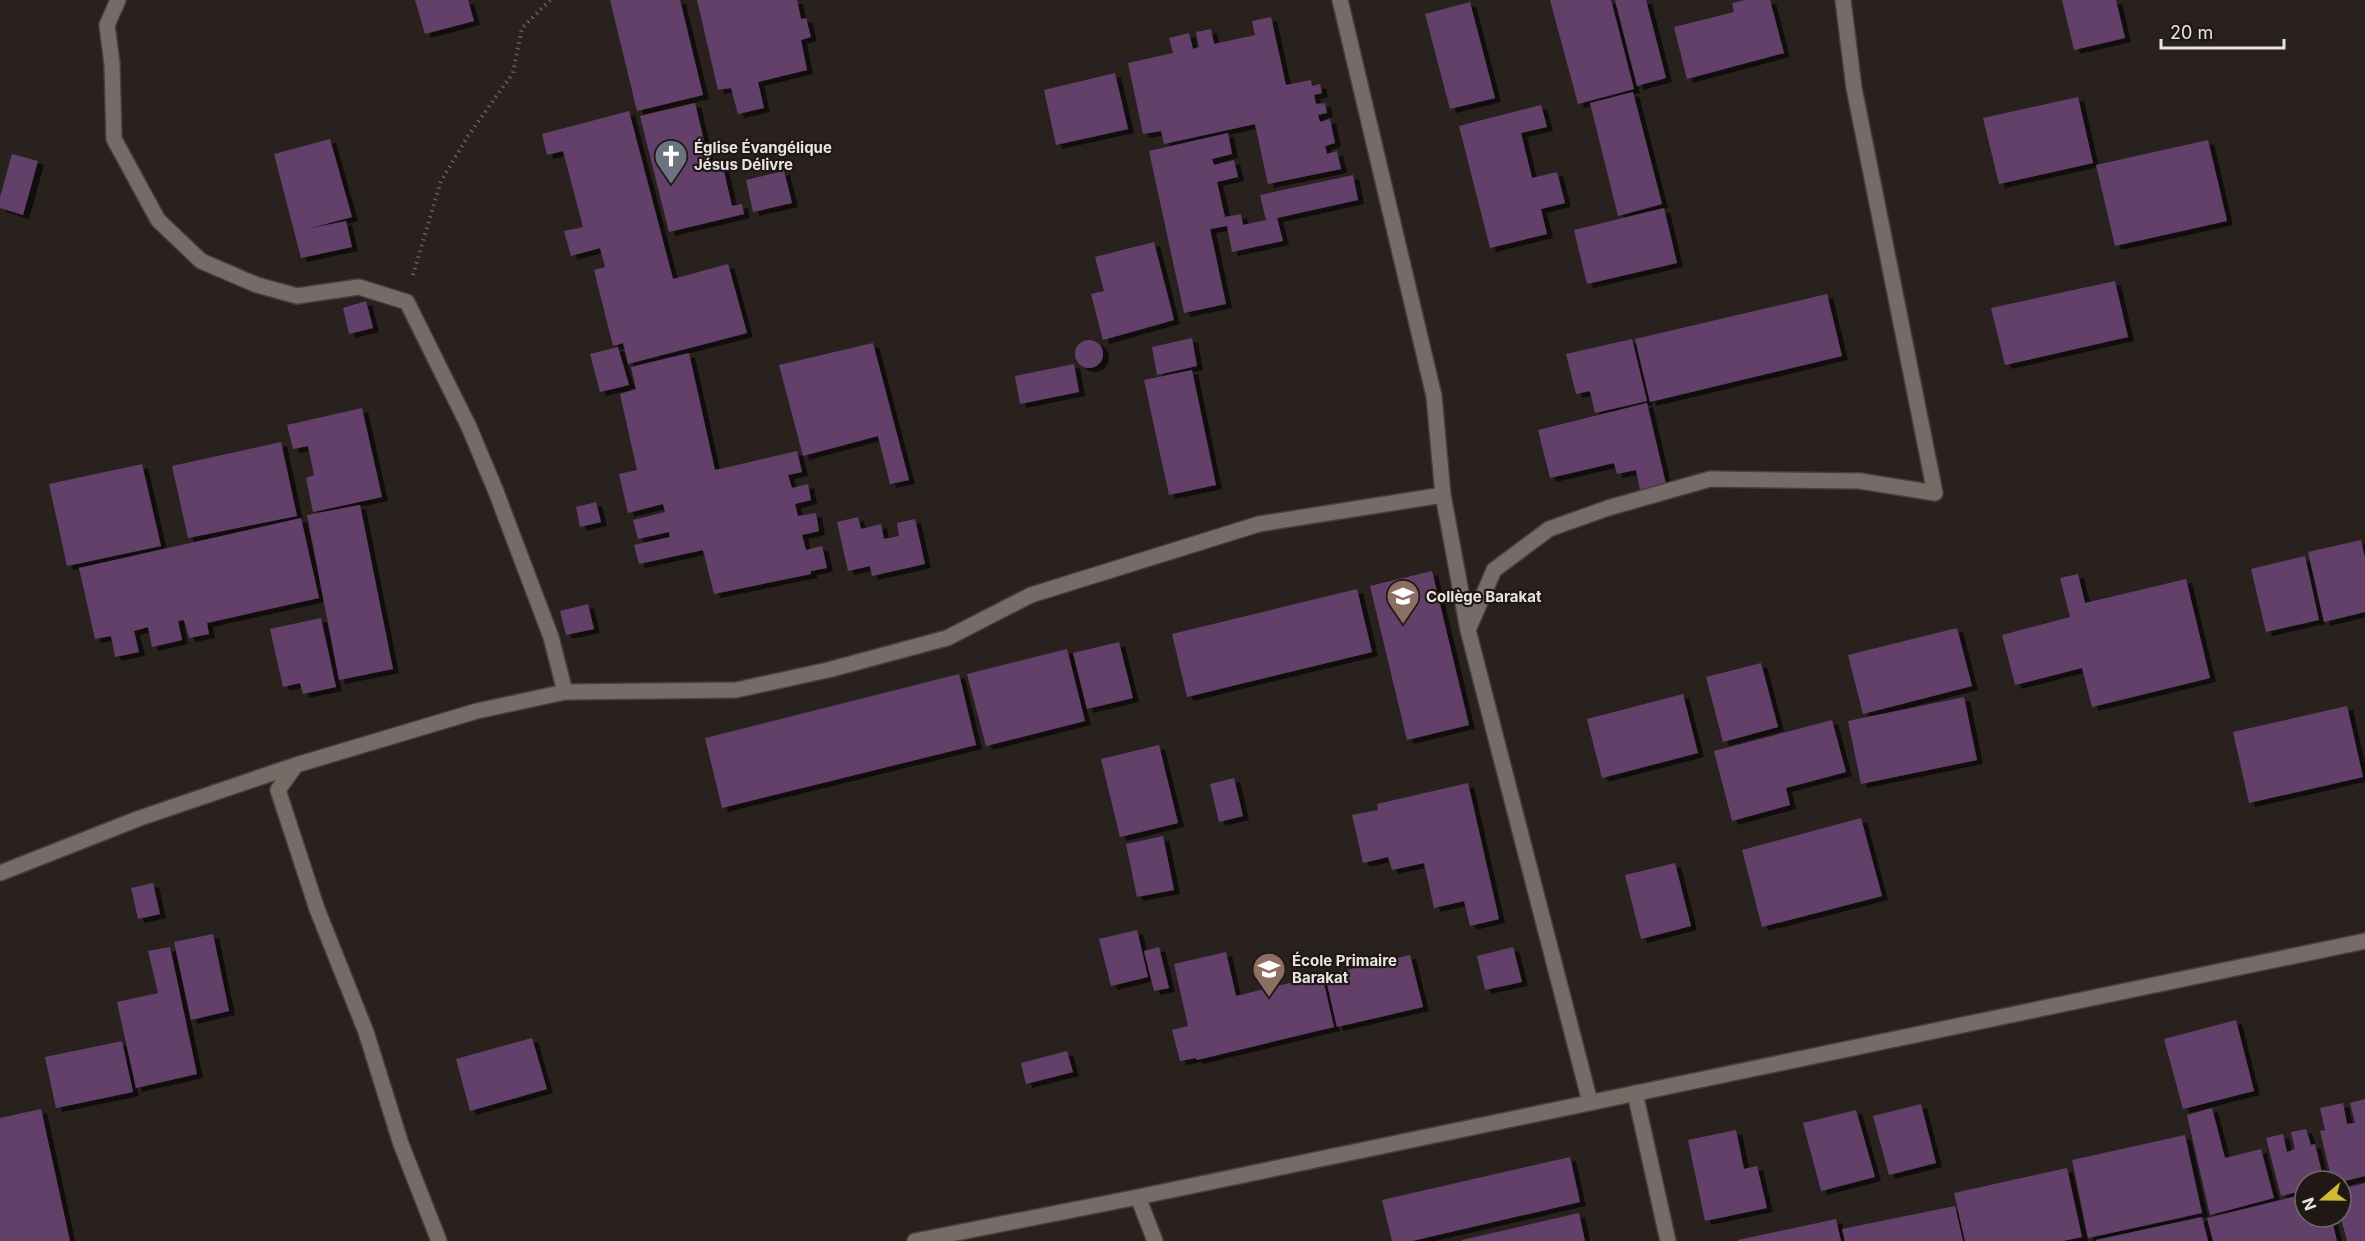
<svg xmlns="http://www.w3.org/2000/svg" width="2365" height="1241" viewBox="0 0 2365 1241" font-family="Inter,sans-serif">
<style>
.building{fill:#62416b;filter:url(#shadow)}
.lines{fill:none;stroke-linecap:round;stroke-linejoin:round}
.minor-casing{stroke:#463f3c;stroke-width:18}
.path{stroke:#67605d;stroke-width:4;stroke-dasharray:1.5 4.5;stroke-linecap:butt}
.minor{stroke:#756b67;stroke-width:15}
.labels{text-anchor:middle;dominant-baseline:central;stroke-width:4.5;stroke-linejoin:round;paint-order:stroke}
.poi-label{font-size:15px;font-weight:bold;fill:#e9e3e1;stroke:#201815;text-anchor:start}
</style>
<defs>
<filter id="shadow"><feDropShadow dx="6" dy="4" stdDeviation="0" flood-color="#0009"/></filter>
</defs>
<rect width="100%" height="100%" fill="#29211e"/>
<!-- building -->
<path class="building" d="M 415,0 L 468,0 L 474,21 L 425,34 Z
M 610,0 L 680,0 L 703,95 L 637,111 Z
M 697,0 L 797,0 L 801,19 L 806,18 L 811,37 L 801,40 L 807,70 L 758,82 L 764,108 L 738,114 L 731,88 L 718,90 Z
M 1550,0 L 1611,0 L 1634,89 L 1578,104 Z
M 1615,0 L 1646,0 L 1666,78 L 1637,86 Z
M 1745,0 L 1770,0 L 1784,53 L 1687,79 L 1674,27 L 1734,12 L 1732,3 Z
M 2062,0 L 2116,0 L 2125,38 L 2074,50 Z
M 1470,2 L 1495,98 L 1450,109 L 1425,14 Z
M 1271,17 L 1286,85 L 1311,80 L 1312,86 L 1320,84 L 1322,93 L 1314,95 L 1316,104 L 1325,103 L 1327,113 L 1318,115 L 1320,122 L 1330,119 L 1335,143 L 1325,146 L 1327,154 L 1337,151 L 1341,169 L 1268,184 L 1255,124 L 1164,144 L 1161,131 L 1143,134 L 1128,63 L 1173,53 L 1169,38 L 1189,33 L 1193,49 L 1199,47 L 1196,32 L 1211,29 L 1214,44 L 1255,35 L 1252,21 Z
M 1115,73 L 1128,129 L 1056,145 L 1044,90 Z
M 1633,92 L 1662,204 L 1618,216 L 1590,103 Z
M 2078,97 L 2093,163 L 1999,184 L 1983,118 Z
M 695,103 L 711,170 L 723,167 L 732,206 L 742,204 L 744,214 L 669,232 L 640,116 Z
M 1541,105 L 1547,127 L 1521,133 L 1532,178 L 1557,172 L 1565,203 L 1541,209 L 1547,234 L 1490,248 L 1459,126 Z
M 629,111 L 673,279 L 728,264 L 747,333 L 628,364 L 623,343 L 613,346 L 594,270 L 605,267 L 600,248 L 571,256 L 564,231 L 583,227 L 563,151 L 547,155 L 542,134 Z
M 1228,133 L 1232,154 L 1212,159 L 1214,165 L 1234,160 L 1238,177 L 1217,182 L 1225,217 L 1241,214 L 1243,225 L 1266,220 L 1260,195 L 1353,175 L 1358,200 L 1277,218 L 1283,241 L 1232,252 L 1227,226 L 1210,229 L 1226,304 L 1184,313 L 1149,151 Z
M 330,139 L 352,217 L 307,229 L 346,221 L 352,247 L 301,258 L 274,154 Z
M 2208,140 L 2227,221 L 2115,246 L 2096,165 Z
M 12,154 L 38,161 L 23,215 L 0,208 L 0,197 Z
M 784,171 L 792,203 L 753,212 L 746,180 Z
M 1664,208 L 1677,263 L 1587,284 L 1574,230 Z
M 1154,242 L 1174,320 L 1103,340 L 1091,294 L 1104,291 L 1095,257 Z
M 2115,281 L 2128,337 L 2005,365 L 1991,308 Z
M 1827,294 L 1842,356 L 1650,402 L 1635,339 Z
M 366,301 L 373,328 L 349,334 L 343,308 Z
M 1192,338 L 1197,366 L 1157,375 L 1152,347 Z
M 1632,339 L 1647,401 L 1595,413 L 1590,391 L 1576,394 L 1566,354 Z
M1075 354a14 14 0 1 1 28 0a14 14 0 1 1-28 0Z
M 873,343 L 909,480 L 890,484 L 878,436 L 803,456 L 779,365 Z
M 618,347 L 629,385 L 600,392 L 590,354 Z
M 689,353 L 715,470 L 797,451 L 802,472 L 788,475 L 792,488 L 808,484 L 811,500 L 795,504 L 798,516 L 816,513 L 819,531 L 802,535 L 806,550 L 822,546 L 827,568 L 811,571 L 811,574 L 714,594 L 703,550 L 639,564 L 634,545 L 670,537 L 669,532 L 638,539 L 633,520 L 665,512 L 663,504 L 628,513 L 619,474 L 637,470 L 620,394 L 636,389 L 631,367 Z
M 1074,364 L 1079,392 L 1020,404 L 1015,376 Z
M 1192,370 L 1216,485 L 1169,495 L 1144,380 Z
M 1647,403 L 1666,484 L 1640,490 L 1636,470 L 1617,474 L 1614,463 L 1550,478 L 1538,430 Z
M 362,408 L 382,497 L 313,512 L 306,478 L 314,475 L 308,446 L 293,449 L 287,425 Z
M 281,442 L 297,516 L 188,538 L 172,466 Z
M 142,464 L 161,546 L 67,566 L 49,484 Z
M 596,502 L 601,522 L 580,527 L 576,507 Z
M 360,505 L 393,669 L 339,680 L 307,515 Z
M 858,517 L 861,529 L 881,524 L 884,539 L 899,536 L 897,523 L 915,519 L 925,564 L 872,576 L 870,566 L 848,571 L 837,522 Z
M 301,518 L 319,598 L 207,623 L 209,634 L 189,638 L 184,620 L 178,621 L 182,640 L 152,647 L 148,627 L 134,631 L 139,652 L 115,657 L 111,636 L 95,639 L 79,568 Z
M 2361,540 L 2365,558 L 2365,612 L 2324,622 L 2308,552 Z
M 2305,556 L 2319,620 L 2266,632 L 2251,569 Z
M 1432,571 L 1469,725 L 1407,740 L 1370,586 Z
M 2078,574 L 2085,603 L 2186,579 L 2210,678 L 2092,707 L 2082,668 L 2015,685 L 2002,635 L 2070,617 L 2060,578 Z
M 1357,589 L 1372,652 L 1187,697 L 1172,634 Z
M 588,604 L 594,629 L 566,635 L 560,611 Z
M 321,618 L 336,687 L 303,694 L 300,683 L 283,687 L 270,629 Z
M 1957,628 L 1972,686 L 1863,714 L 1848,655 Z
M 1119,642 L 1133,698 L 1087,709 L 1073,653 Z
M 1067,649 L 1085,721 L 986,746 L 967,674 Z
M 1761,663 L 1778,727 L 1723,742 L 1706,677 Z
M 959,674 L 976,745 L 722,808 L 705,738 Z
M 1683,694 L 1698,753 L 1602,778 L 1587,719 Z
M 1964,697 L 1977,760 L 1861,784 L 1848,721 Z
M 2347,706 L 2363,777 L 2249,803 L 2233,732 Z
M 1832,720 L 1846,772 L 1786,788 L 1790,805 L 1732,821 L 1714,751 Z
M 1159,745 L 1178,823 L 1120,837 L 1101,759 Z
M 1234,778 L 1243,816 L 1219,822 L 1210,784 Z
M 1468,783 L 1499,919 L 1470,926 L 1464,901 L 1434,908 L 1424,863 L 1392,870 L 1388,857 L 1363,863 L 1352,815 L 1378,810 L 1377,804 Z
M 1861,818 L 1882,896 L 1762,927 L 1742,850 Z
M 1163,836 L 1174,890 L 1137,897 L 1126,844 Z
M 1675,863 L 1691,926 L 1641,939 L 1625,875 Z
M 153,883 L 160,914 L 138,919 L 131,888 Z
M 1137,930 L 1148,977 L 1111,986 L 1099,939 Z
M 213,934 L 229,1011 L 191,1020 L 174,942 Z
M 170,947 L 197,1074 L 136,1088 L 117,1002 L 158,993 L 148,951 Z
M 1159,947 L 1169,988 L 1154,991 L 1144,951 Z
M 1513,947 L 1522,982 L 1485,990 L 1477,956 Z
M 1226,952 L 1236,996 L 1322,975 L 1334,1027 L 1197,1060 L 1196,1058 L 1180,1061 L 1172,1030 L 1188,1026 L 1174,964 Z
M 1410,955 L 1423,1007 L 1337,1027 L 1325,975 Z
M 2236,1020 L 2254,1091 L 2183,1109 L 2164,1039 Z
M 532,1038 L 547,1089 L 470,1111 L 456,1059 Z
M 122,1041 L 133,1092 L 56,1108 L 45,1057 Z
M 1067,1051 L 1073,1072 L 1026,1084 L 1021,1063 Z
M 2365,1099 L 2365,1176 L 2341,1182 L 2332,1181 L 2320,1131 L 2325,1130 L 2320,1108 L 2343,1103 L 2347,1124 L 2355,1123 L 2350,1103 Z
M 1921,1104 L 1936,1163 L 1889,1175 L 1873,1116 Z
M 2212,1108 L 2225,1158 L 2261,1149 L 2274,1198 L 2210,1215 L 2187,1115 Z
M 41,1109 L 70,1241 L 0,1241 L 0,1118 Z
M 1856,1110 L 1875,1177 L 1821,1191 L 1803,1123 Z
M 2306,1129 L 2311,1145 L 2315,1144 L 2324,1181 L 2305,1181 L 2305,1190 L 2281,1196 L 2266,1138 L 2283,1134 L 2287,1152 L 2295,1149 L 2291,1132 Z
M 1736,1130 L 1744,1169 L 1757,1166 L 1767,1208 L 1705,1221 L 1688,1140 Z
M 2185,1135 L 2202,1213 L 2088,1238 L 2072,1160 Z
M 1570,1157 L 1580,1202 L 1412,1241 L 1392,1241 L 1382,1200 Z
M 2067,1168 L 2082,1237 L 2062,1241 L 1965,1241 L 1954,1193 Z
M 2365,1183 L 2365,1241 L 2347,1241 L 2341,1218 L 2341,1189 Z
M 2305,1194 L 2305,1217 L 2331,1217 L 2337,1241 L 2213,1241 L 2207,1218 Z
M 1955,1206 L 1963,1241 L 1845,1241 L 1842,1229 Z
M 1579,1213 L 1585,1241 L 1462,1241 L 1462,1240 Z
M 2202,1217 L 2208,1241 L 2096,1241 L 2096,1240 Z
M 1836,1219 L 1841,1241 L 1738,1241 L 1738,1240 Z"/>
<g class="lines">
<!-- minor casing -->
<g class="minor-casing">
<path id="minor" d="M 118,0 L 107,25 L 112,64 L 114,139 L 158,220 L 201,261 L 257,285 L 297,296 L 359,287 L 407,302 L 469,427 L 495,489 L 551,637 L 565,692
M 1340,0 L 1434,396 L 1443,495 L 1468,630 L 1590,1102
M 1468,630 L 1494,570 L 1549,529 L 1608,508 L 1710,479 L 1860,481 L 1935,493 L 1854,88 L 1843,0
M 0,873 L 140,818 L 296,765
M 1635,1093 L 1668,1241
M 1138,1197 L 1155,1241
M 439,1241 L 401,1144 L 366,1032 L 317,909 L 278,790 L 296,765 L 477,711 L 565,692 L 736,690 L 828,670 L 947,638 L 1031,595 L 1259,524 L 1443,495
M 915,1241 L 1138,1197 L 2365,941"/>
</g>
<!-- path -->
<path class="path" d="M 413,275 L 441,181 L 468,136 L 513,73 L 522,28 L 550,0"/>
<!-- minor -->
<use href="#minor" class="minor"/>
</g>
<!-- icons -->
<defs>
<g id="church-pin" transform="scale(1.725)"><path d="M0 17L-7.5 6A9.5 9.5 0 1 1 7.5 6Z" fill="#6b7280" stroke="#201815"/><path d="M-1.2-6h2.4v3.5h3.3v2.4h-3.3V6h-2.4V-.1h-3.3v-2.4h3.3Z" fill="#fff"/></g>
<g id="school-pin" transform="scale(1.725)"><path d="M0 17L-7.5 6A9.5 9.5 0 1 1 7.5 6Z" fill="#8d6e63" stroke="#201815"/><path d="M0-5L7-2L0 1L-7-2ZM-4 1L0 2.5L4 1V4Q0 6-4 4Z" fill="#fff"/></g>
</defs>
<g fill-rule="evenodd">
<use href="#church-pin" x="671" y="156"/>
<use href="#school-pin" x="1403" y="596"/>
<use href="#school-pin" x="1269" y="969"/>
</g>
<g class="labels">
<!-- poi labels -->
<g class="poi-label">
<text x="694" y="147">Église Évangélique<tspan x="694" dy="17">Jésus Délivre</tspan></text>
<text x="1426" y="596">Collège Barakat</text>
<text x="1292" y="960">École Primaire<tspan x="1292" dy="17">Barakat</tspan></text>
</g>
</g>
<!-- north arrow -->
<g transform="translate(2323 1199) rotate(250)"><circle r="28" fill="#201815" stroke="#706967" stroke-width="1.5"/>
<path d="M0-4.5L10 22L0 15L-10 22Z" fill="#ceb938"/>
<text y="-9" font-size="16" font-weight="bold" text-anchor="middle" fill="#e9e3e1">N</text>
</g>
<!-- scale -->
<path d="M2161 39v9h123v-9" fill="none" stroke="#e9e3e1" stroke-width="3"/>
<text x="2170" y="39" font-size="18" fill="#e9e3e1" stroke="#201815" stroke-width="4.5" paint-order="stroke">20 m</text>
</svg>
